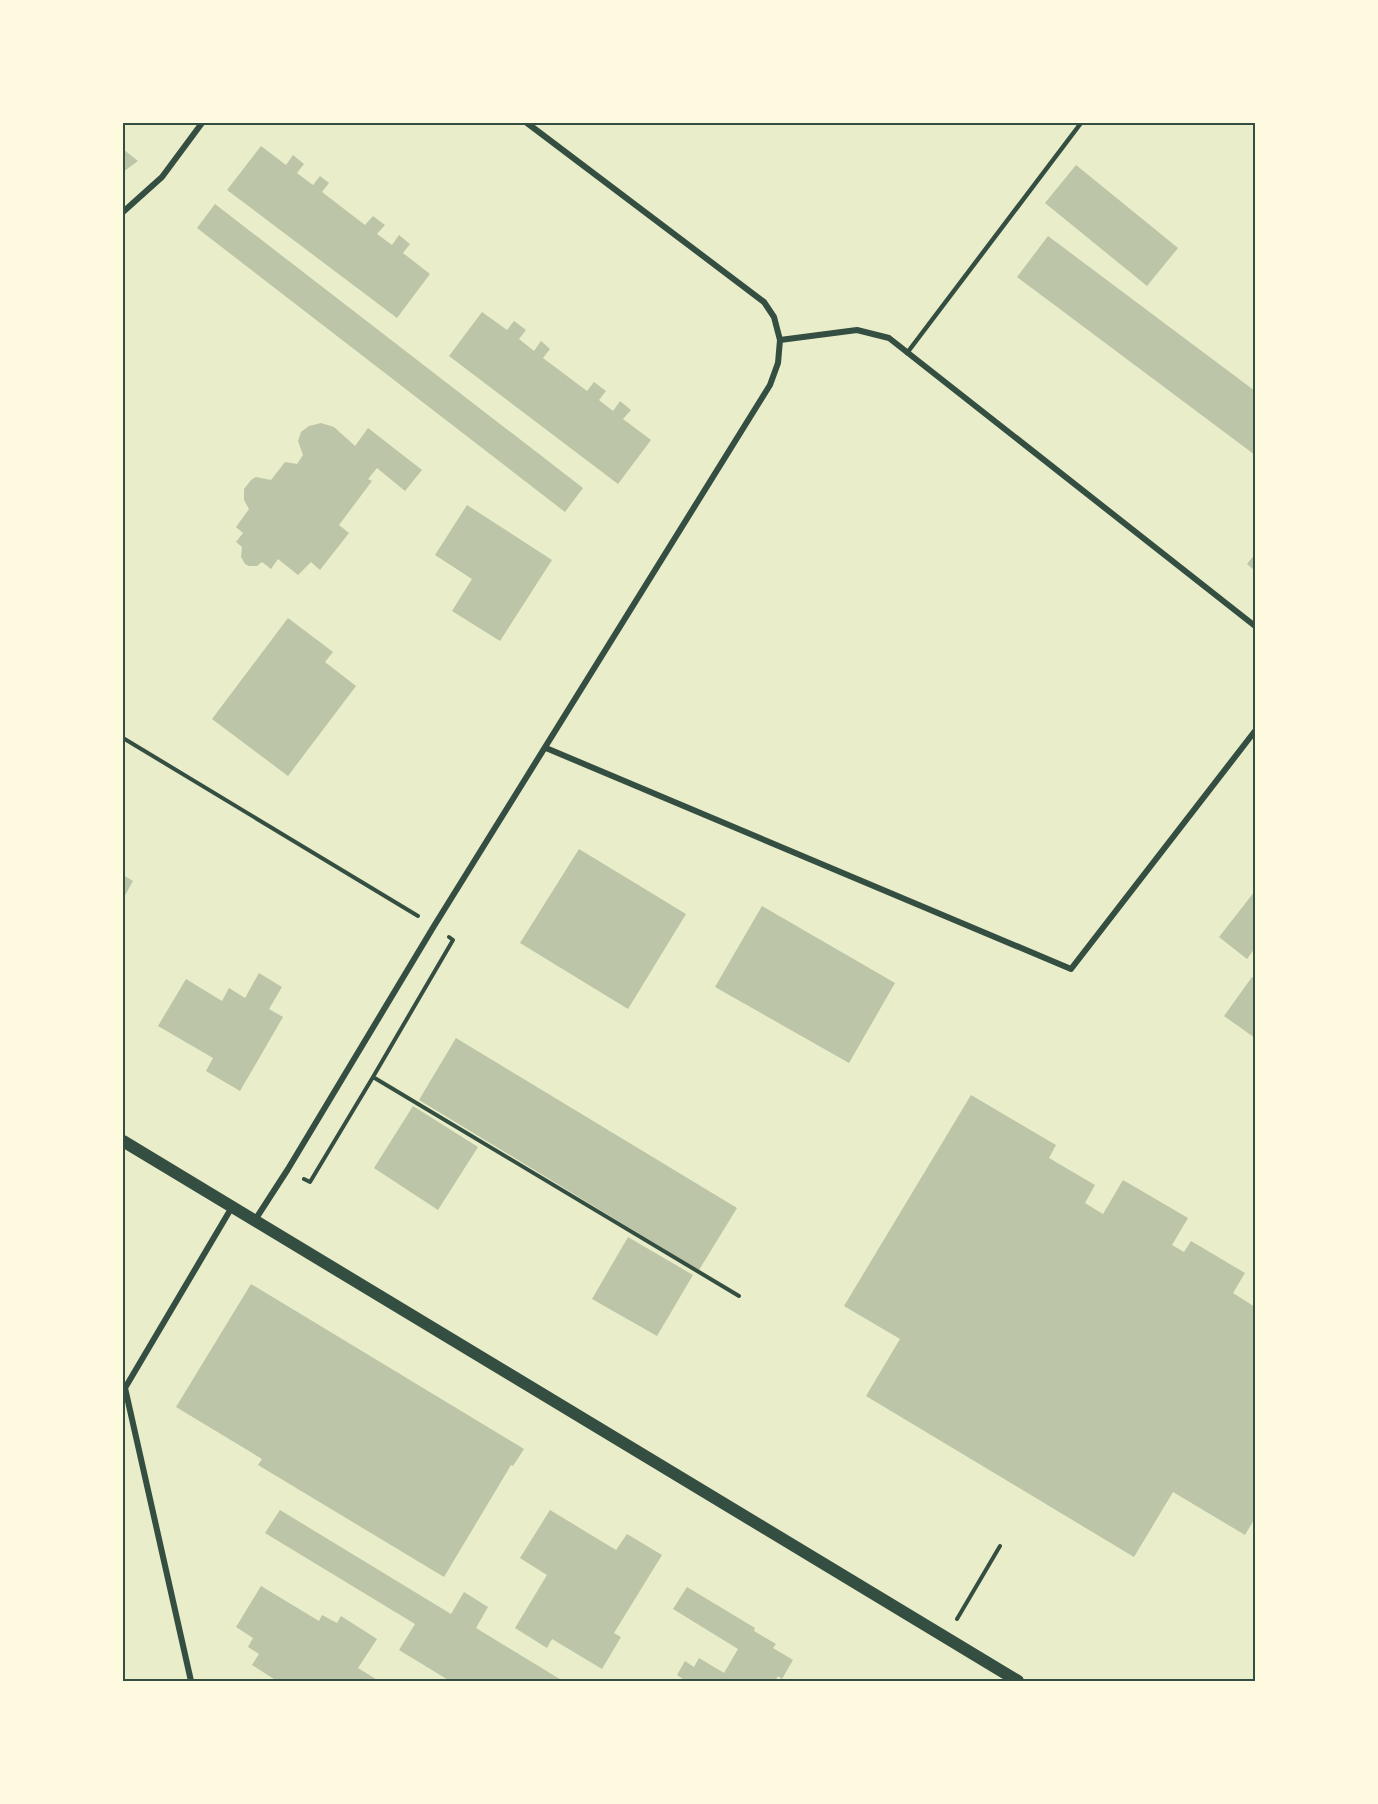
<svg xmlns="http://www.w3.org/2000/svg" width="1378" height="1804" viewBox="0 0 1378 1804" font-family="'Alegreya Sans',sans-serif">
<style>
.building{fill:#bcc5a7}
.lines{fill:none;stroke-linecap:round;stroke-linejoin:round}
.path{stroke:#344e41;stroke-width:4}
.service{stroke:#344e41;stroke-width:4.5}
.minor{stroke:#344e41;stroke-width:6}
.secondary{stroke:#344e41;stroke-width:12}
.neatline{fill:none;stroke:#344e41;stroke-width:2}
</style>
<rect width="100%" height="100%" fill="#e9edc9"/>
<!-- building -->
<path class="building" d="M 261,146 L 286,165 L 293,155 L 304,164 L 297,173 L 313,185 L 320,176 L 329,183 L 322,192 L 365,225 L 373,216 L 385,225 L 377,234 L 392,245 L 399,235 L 410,244 L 403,253 L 430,274 L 397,318 L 227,190 Z
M 123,149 L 138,161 L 123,172 Z
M 1076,165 L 1178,248 L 1147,286 L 1045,203 Z
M 215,204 L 583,488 L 565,512 L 197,228 Z
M 1048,236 L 1255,391 L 1255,455 L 1017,277 Z
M 482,312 L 507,330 L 514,321 L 526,330 L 519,339 L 534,351 L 541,341 L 550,349 L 543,358 L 587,391 L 594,382 L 606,391 L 599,400 L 613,411 L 620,401 L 631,410 L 623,419 L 651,440 L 618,484 L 449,356 Z
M 321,423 L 334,427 L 355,446 L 368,428 L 422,470 L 405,491 L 377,468 L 368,479 L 372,481 L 339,525 L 349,533 L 320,570 L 311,562 L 298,575 L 278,559 L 271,569 L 262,562 L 257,566 L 249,566 L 245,564 L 241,557 L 242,547 L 236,542 L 243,533 L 236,527 L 249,509 L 244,500 L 244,489 L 251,480 L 256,477 L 271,480 L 285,462 L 297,464 L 303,455 L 298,441 L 301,432 L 309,426 Z
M 467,505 L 552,560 L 500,641 L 452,611 L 472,579 L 435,555 Z
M 1255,554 L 1255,571 L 1247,564 Z
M 288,618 L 333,652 L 325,662 L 356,686 L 288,776 L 212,719 Z
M 579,849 L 686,914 L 628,1009 L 520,943 Z
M 123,875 L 133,881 L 123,899 Z
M 1255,891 L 1255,948 L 1247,959 L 1219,937 Z
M 762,906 L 895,983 L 849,1063 L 715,987 Z
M 259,973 L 282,987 L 269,1009 L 283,1017 L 240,1091 L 206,1071 L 213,1058 L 158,1026 L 186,979 L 222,1001 L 229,988 L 245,998 Z
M 1252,977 L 1255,979 L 1255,1038 L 1224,1016 Z
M 456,1038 L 737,1208 L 699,1270 L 419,1100 Z
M 971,1095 L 1056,1145 L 1049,1158 L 1095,1185 L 1085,1203 L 1103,1214 L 1123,1180 L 1188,1218 L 1172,1245 L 1184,1252 L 1191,1241 L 1245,1273 L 1233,1293 L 1255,1307 L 1255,1518 L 1245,1535 L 1173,1492 L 1134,1557 L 866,1396 L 900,1339 L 844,1306 Z
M 413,1106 L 478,1147 L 438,1210 L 374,1168 Z
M 628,1237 L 693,1275 L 657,1336 L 592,1299 Z
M 251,1284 L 524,1449 L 513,1466 L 511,1465 L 444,1577 L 258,1465 L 262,1459 L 176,1407 Z
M 280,1510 L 451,1614 L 464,1592 L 488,1607 L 476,1628 L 563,1681 L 450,1681 L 399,1650 L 415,1624 L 265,1533 Z
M 550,1510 L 616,1550 L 627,1534 L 662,1555 L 614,1633 L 621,1637 L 602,1669 L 552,1639 L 547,1648 L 515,1628 L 547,1575 L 520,1558 Z
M 261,1586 L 319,1621 L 322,1615 L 337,1623 L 341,1616 L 377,1639 L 358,1668 L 379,1681 L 277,1681 L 252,1665 L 259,1654 L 248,1647 L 253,1638 L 236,1627 Z
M 687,1587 L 755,1628 L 754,1631 L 776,1644 L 773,1648 L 793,1660 L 782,1679 L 778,1676 L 775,1681 L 681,1681 L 683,1679 L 677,1675 L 685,1661 L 694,1667 L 699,1658 L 724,1673 L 738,1649 L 673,1609 Z"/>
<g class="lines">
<!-- path -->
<path class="path" d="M 123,738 L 418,916
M 373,1077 L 453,940 L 449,937
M 304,1179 L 310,1182 L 373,1077 L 739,1296
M 957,1619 L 1000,1546"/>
<!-- service -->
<path class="service" d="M 907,353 L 1081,123"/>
<!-- minor -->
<path class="minor" d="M 527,123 L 764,302 L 774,317 L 780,340
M 123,212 L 162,177 L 202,123
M 546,748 L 1071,969 L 1255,731
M 255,1220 L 288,1169 L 434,926 L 770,385 L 778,363 L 780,340 L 857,330 L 889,338 L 1255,626
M 191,1681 L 125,1388 L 232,1207"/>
<!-- secondary -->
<path class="secondary" d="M 123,1141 L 1018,1681"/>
</g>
<!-- border -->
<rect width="1378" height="1804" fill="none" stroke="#fefae0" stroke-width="249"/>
<rect x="124" y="124" width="1130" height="1556" class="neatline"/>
</svg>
